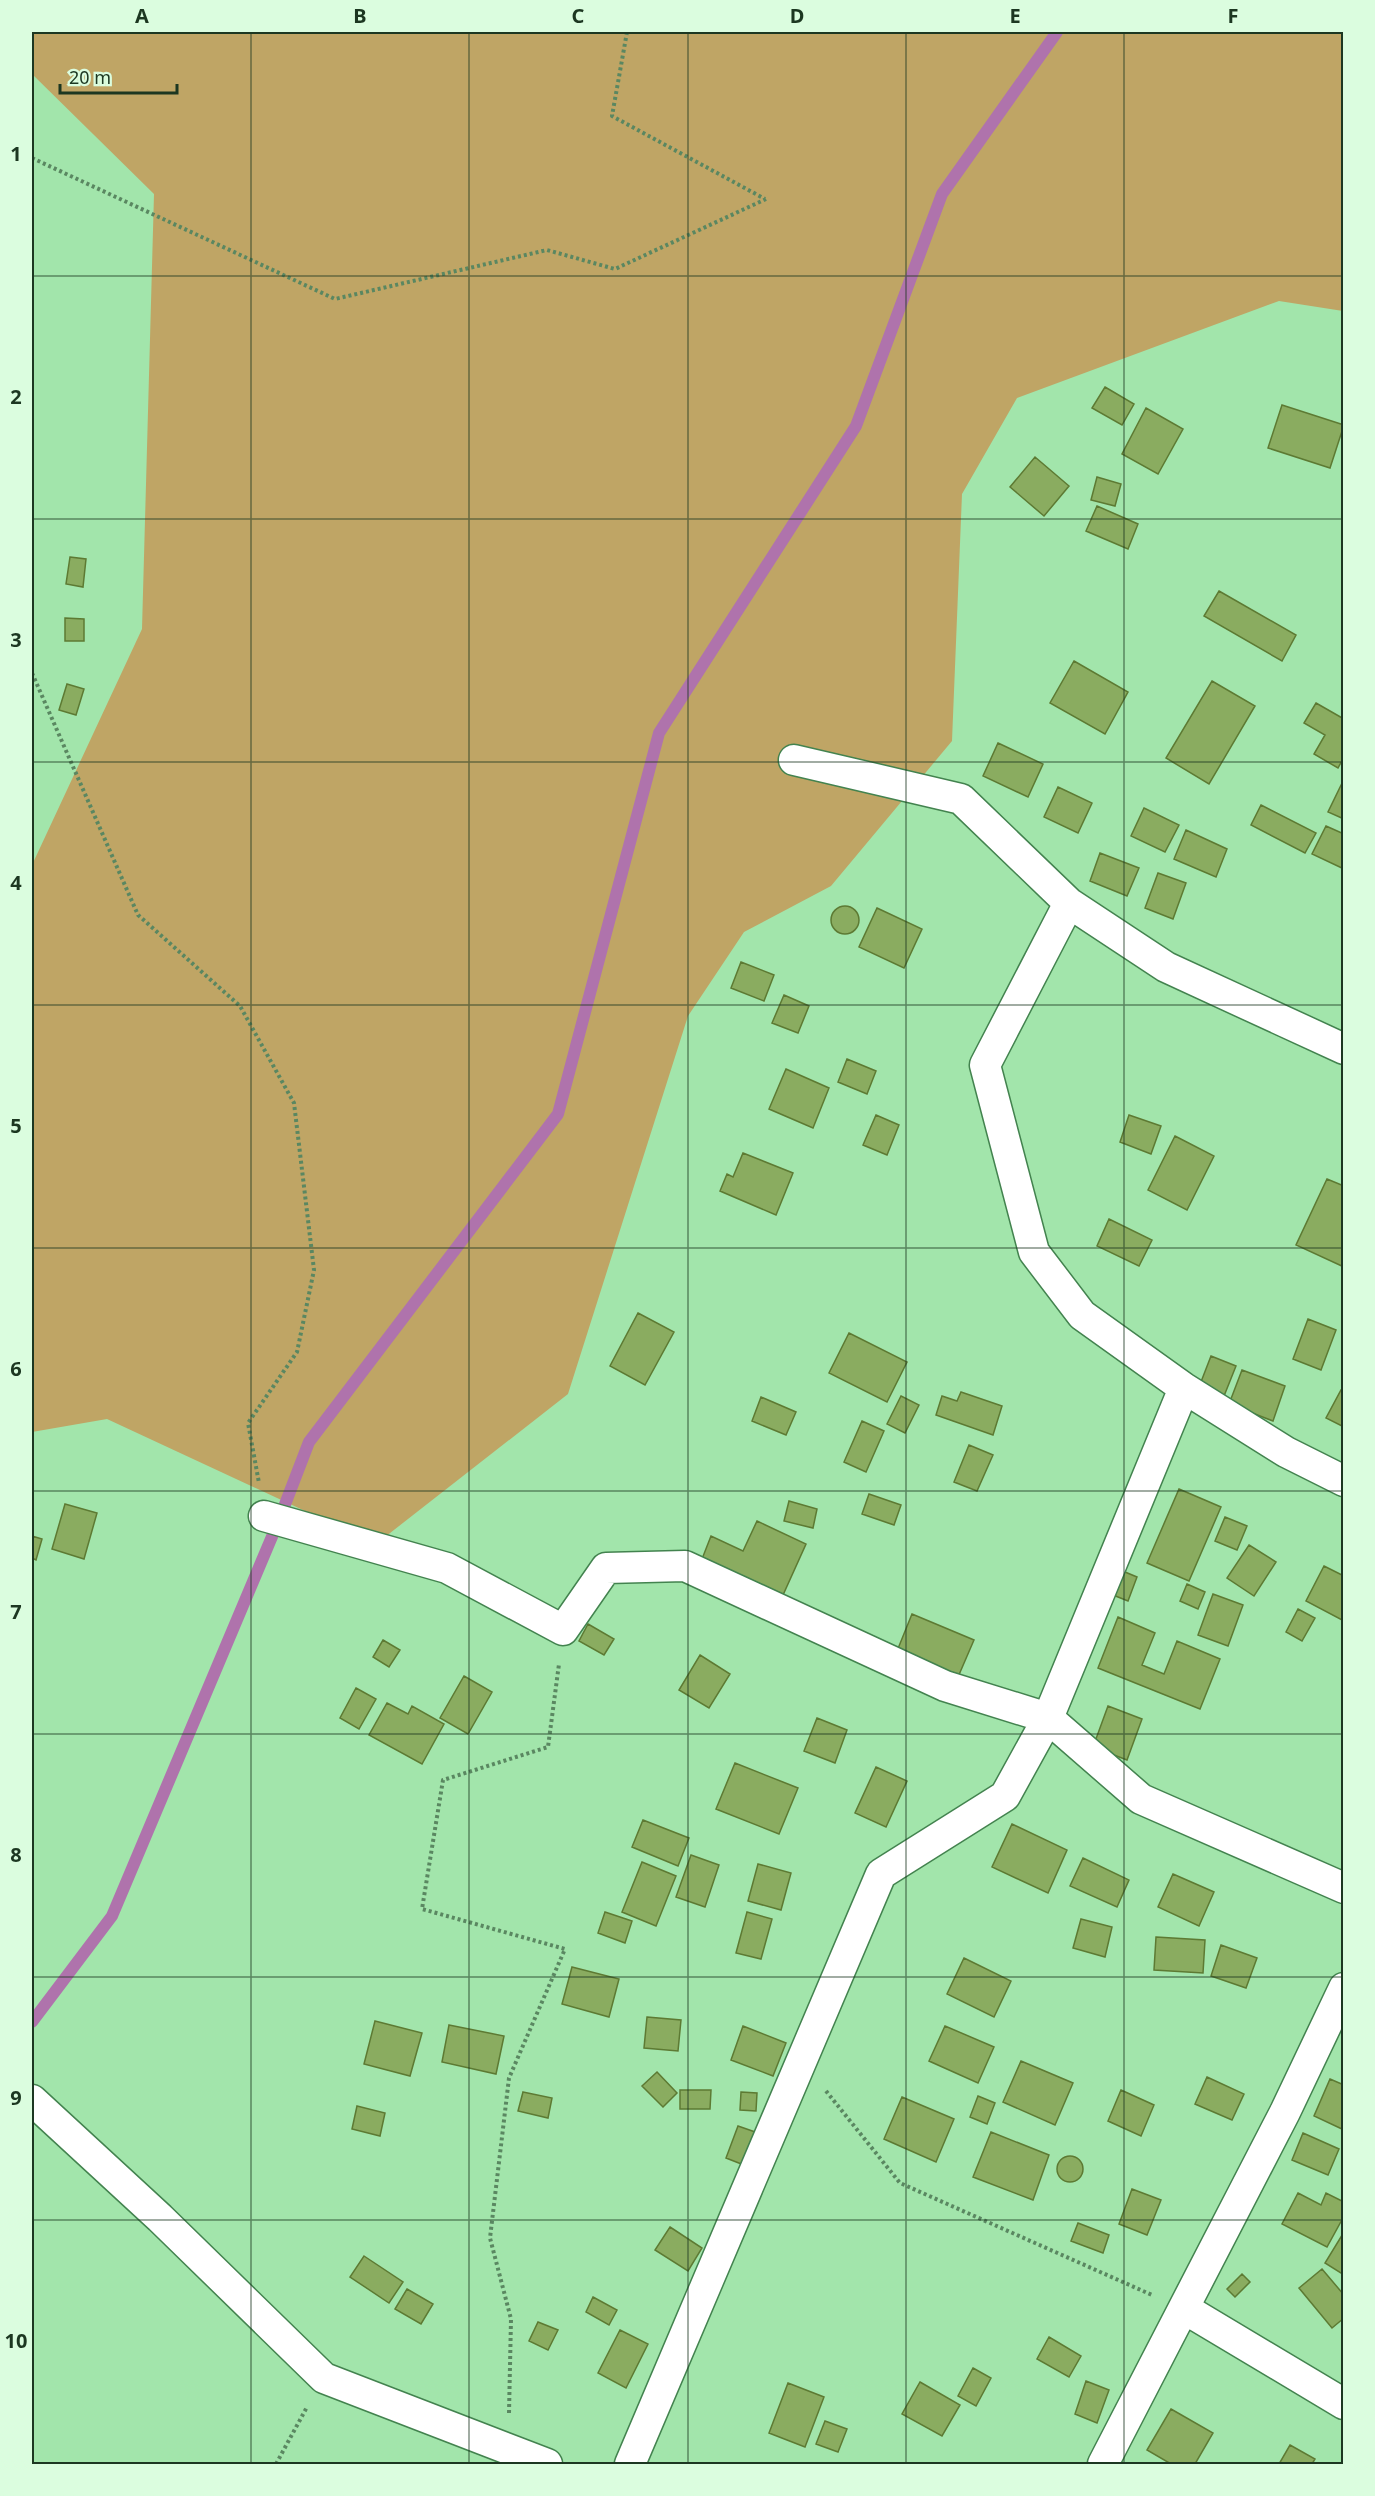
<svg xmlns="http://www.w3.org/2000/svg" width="1375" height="2496" viewBox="0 0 1375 2496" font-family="'Noto Sans',sans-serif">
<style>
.green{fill:#bfa565}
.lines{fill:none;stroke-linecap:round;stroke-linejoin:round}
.stream{stroke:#af73ac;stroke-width:12}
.building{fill:#8aac60;stroke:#5d7a33;stroke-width:1.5}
.street-casing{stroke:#43834f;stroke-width:33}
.path{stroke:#5a8761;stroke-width:4;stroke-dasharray:3 3;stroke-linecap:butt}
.street{stroke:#fff;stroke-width:30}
.grid{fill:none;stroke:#1c3721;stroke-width:1.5;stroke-opacity:0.55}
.neatline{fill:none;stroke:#1c3721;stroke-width:2}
.grid-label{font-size:20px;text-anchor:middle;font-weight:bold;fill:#1c3721}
</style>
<rect width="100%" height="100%" fill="#a2e5ab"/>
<!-- green -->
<path class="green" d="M 32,32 L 1343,32 L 1343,311 L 1279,301 L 1017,398 L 962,494 L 952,741 L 831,886 L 744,932 L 688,1016 L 568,1394 L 376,1544 L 107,1419 L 32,1432 L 32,865 L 142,629 L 154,194 L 32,74 Z"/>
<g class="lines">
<!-- stream -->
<path class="stream" d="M 32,2022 L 112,1916 L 279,1520 L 309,1442 L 558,1114 L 659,733 L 856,426 L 942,194 L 1057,32"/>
</g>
<!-- building -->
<path class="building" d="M 1105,387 L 1134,404 L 1122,425 L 1092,408 Z
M 1282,405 L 1344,425 L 1330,468 L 1268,448 Z
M 1146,408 L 1183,429 L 1158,474 L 1122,454 Z
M 1035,457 L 1069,486 L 1044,516 L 1010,487 Z
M 1097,477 L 1121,484 L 1115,506 L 1091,500 Z
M 1097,506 L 1138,524 L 1128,549 L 1086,531 Z
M 70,557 L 86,559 L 83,587 L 66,584 Z
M 1219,591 L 1296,635 L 1282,661 L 1204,616 Z
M 65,618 L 84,619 L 84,641 L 65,641 Z
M 1074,661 L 1128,692 L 1105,734 L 1050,703 Z
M 1212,681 L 1255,706 L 1209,784 L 1166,758 Z
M 67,684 L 84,689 L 76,715 L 59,710 Z
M 1316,703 L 1344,719 L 1344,757 L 1338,768 L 1314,754 L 1325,735 L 1304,723 Z
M 998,743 L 1043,764 L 1028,797 L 983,776 Z
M 1344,779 L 1344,819 L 1328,812 Z
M 1058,787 L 1092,803 L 1078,833 L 1044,817 Z
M 1261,805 L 1316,833 L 1305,853 L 1251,825 Z
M 1144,808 L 1179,825 L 1165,852 L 1131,836 Z
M 1326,826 L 1344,834 L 1344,869 L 1312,854 Z
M 1186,830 L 1227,849 L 1216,877 L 1174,859 Z
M 1100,853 L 1139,868 L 1127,896 L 1090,881 Z
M 1158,873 L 1186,883 L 1173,919 L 1145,908 Z
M831 920a14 14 0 1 1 28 0a14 14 0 1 1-28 0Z
M 877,908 L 922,929 L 904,968 L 859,947 Z
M 741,962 L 774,975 L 764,1001 L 731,988 Z
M 784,995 L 809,1006 L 798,1033 L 772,1023 Z
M 847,1059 L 876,1071 L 867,1094 L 838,1082 Z
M 786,1069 L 829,1088 L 813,1128 L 769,1109 Z
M 876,1115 L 899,1125 L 887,1155 L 863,1145 Z
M 1129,1115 L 1161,1126 L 1151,1154 L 1120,1142 Z
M 1175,1136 L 1214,1156 L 1187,1210 L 1148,1190 Z
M 743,1153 L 793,1173 L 776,1215 L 720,1191 L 727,1174 L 733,1177 Z
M 1327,1179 L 1344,1186 L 1344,1267 L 1296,1245 Z
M 1109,1219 L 1152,1240 L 1139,1266 L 1097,1246 Z
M 638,1313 L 674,1332 L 645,1385 L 610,1366 Z
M 1308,1319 L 1336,1330 L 1321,1370 L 1293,1359 Z
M 849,1333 L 907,1362 L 887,1402 L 829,1373 Z
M 1211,1356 L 1236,1366 L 1224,1396 L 1199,1387 Z
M 1242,1370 L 1285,1386 L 1273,1421 L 1229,1404 Z
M 1341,1390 L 1344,1391 L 1344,1427 L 1326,1418 Z
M 961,1392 L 1002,1406 L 993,1435 L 936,1415 L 942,1396 L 957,1401 Z
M 901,1396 L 919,1405 L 905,1433 L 887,1424 Z
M 761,1397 L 796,1412 L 786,1435 L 752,1421 Z
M 862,1421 L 884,1431 L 866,1472 L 844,1462 Z
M 969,1445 L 993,1455 L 977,1491 L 954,1482 Z
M 1179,1489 L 1221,1507 L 1189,1581 L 1147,1563 Z
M 869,1494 L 901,1505 L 894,1525 L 862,1514 Z
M 789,1501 L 817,1509 L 813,1528 L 784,1521 Z
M 65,1504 L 97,1513 L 84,1559 L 52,1549 Z
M 1225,1517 L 1247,1526 L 1237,1550 L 1215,1541 Z
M 757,1521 L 806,1544 L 783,1595 L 702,1559 L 711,1536 L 743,1551 Z
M 32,1536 L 42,1539 L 36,1560 L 32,1558 Z
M 1249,1545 L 1276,1562 L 1254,1596 L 1227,1578 Z
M 1324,1566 L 1344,1576 L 1344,1621 L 1306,1601 Z
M 1113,1567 L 1137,1577 L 1128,1601 L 1103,1591 Z
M 1187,1584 L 1205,1592 L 1198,1609 L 1180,1601 Z
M 1213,1594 L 1243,1605 L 1228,1646 L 1198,1635 Z
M 1298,1609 L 1315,1618 L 1302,1641 L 1286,1632 Z
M 912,1614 L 974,1640 L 958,1677 L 897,1651 Z
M 1118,1617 L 1155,1633 L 1142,1665 L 1164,1674 L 1177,1641 L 1220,1659 L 1200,1709 L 1098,1668 Z
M 588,1624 L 614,1639 L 604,1655 L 579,1641 Z
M 383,1640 L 400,1650 L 389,1667 L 373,1657 Z
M 700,1655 L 730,1674 L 709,1708 L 679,1690 Z
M 464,1676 L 492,1692 L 468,1734 L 440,1718 Z
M 356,1688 L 376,1699 L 359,1729 L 340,1718 Z
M 387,1703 L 408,1714 L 412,1706 L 444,1724 L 422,1764 L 369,1735 Z
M 1108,1706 L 1142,1719 L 1127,1760 L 1093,1747 Z
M 817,1718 L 847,1730 L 835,1763 L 804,1751 Z
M 735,1763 L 798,1788 L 779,1834 L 716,1809 Z
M 876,1767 L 907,1781 L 886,1827 L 855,1813 Z
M 643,1820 L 689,1838 L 678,1866 L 632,1847 Z
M 1012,1824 L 1067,1850 L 1048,1893 L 992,1867 Z
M 691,1855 L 719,1865 L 705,1907 L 676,1897 Z
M 1083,1858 L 1129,1880 L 1117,1907 L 1070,1886 Z
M 642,1862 L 676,1876 L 656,1926 L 622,1912 Z
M 758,1864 L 791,1873 L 781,1910 L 748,1901 Z
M 1173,1874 L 1214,1892 L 1199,1926 L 1158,1907 Z
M 605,1912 L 632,1921 L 625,1943 L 598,1933 Z
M 747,1912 L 772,1919 L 761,1959 L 736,1953 Z
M 1081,1919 L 1112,1927 L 1105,1957 L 1073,1948 Z
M 1156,1937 L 1205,1940 L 1203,1973 L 1154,1970 Z
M 1221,1945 L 1257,1958 L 1246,1988 L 1211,1976 Z
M 964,1958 L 1011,1981 L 994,2017 L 947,1994 Z
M 572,1967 L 619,1979 L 609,2017 L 562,2004 Z
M 647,2017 L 681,2020 L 678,2051 L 644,2048 Z
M 375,2021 L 422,2033 L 410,2076 L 364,2064 Z
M 449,2025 L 504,2036 L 496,2074 L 442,2062 Z
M 743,2026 L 786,2043 L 773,2076 L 731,2060 Z
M 945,2026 L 994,2047 L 978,2083 L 929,2061 Z
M 1021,2061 L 1073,2083 L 1055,2125 L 1003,2102 Z
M 657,2072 L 677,2093 L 663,2107 L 642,2086 Z
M 1207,2077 L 1244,2094 L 1232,2120 L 1195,2104 Z
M 1330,2079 L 1344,2085 L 1342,2129 L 1314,2116 Z
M 680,2090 L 711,2090 L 710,2109 L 680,2109 Z
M 1121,2090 L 1154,2105 L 1141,2136 L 1108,2121 Z
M 523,2092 L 552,2098 L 548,2118 L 518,2111 Z
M 741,2092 L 757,2093 L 756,2111 L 740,2110 Z
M 978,2096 L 995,2103 L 987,2124 L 970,2117 Z
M 902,2097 L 954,2119 L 936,2162 L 884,2139 Z
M 357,2106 L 385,2113 L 380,2136 L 352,2129 Z
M 738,2126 L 761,2134 L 749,2167 L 726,2158 Z
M 991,2132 L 1049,2155 L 1033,2200 L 973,2177 Z
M 1303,2133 L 1339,2149 L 1328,2175 L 1292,2160 Z
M1057 2169a13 13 0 1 1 26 0a13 13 0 1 1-26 0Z
M 1132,2189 L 1161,2200 L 1147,2235 L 1119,2224 Z
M 1298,2193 L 1321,2205 L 1326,2193 L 1344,2202 L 1344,2216 L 1327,2247 L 1282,2224 Z
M 1078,2223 L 1109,2235 L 1103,2253 L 1071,2241 Z
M 670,2227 L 702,2248 L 688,2271 L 655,2250 Z
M 1344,2232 L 1344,2275 L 1325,2263 Z
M 364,2256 L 403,2282 L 389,2303 L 350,2277 Z
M 1322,2269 L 1344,2295 L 1344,2318 L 1332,2328 L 1299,2288 Z
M 1242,2274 L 1250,2282 L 1235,2297 L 1227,2289 Z
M 407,2289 L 433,2304 L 421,2324 L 395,2309 Z
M 593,2297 L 617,2310 L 609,2325 L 586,2312 Z
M 538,2322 L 558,2330 L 548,2350 L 529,2341 Z
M 620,2330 L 648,2344 L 626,2388 L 598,2373 Z
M 1049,2337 L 1081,2356 L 1069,2377 L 1037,2359 Z
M 973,2368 L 991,2378 L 976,2406 L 958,2396 Z
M 1086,2381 L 1109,2390 L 1097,2423 L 1075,2414 Z
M 920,2382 L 960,2405 L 942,2436 L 902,2414 Z
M 788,2383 L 824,2397 L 805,2447 L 769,2433 Z
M 1171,2409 L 1213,2433 L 1195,2464 L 1171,2464 L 1147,2450 Z
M 825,2421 L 847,2429 L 838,2452 L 816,2444 Z
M 1290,2445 L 1315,2459 L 1312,2464 L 1279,2464 Z"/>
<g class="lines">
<!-- street casing -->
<g class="street-casing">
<path id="street" d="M 794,760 L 961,799 L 1069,903 L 1166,967 L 1344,1049
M 1069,903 L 985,1065 L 1034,1252 L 1082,1315 L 1184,1388 L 1286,1452 L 1344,1481
M 264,1516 L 447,1568 L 563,1630 L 606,1568 L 685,1566 L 945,1686 L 1048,1718 L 1141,1799 L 1344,1888
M 32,2100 L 160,2218 L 324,2378 L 547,2464
M 1185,2309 L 1344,2404
M 630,2464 L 881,1874 L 1005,1796 L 1048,1718 L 1184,1388
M 1103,2464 L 1285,2112 L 1344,1988"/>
</g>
<!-- path -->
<path class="path" d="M 627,32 L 612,116 L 765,199
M 32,158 L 335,299 L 547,250 L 615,269 L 766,199
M 32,673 L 138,915 L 240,1006 L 294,1103 L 314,1270 L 297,1352 L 248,1423 L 259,1483
M 826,2091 L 900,2183 L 1152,2295
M 509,2413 L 511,2319 L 490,2238 L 509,2078 L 565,1949 L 422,1909 L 443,1780 L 548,1747 L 559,1664
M 276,2464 L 307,2407"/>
<!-- street -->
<use href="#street" class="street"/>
</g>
<!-- grid -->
<path class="grid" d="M 251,32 L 251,2464M 469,32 L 469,2464M 688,32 L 688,2464M 906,32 L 906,2464M 1124,32 L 1124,2464M 32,276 L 1344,276M 32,519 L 1344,519M 32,762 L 1344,762M 32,1005 L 1344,1005M 32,1248 L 1344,1248M 32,1491 L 1344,1491M 32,1734 L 1344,1734M 32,1977 L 1344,1977M 32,2220 L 1344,2220"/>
<!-- border -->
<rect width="1375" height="2496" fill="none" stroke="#dbfddf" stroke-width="66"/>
<!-- scale -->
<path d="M60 84v9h117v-9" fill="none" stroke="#1c3721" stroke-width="3"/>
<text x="69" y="84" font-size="18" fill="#1c3721" stroke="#dbfddf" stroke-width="4.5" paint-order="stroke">20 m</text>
<rect x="33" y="33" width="1309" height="2430" class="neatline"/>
<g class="grid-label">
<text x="142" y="23">A</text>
<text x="360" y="23">B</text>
<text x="578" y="23">C</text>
<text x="797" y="23">D</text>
<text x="1015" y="23">E</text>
<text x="1233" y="23">F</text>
<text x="16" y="161">1</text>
<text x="16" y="404">2</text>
<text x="16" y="647">3</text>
<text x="16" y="890">4</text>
<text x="16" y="1133">5</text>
<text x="16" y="1376">6</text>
<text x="16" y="1619">7</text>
<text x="16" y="1862">8</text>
<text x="16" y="2105">9</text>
<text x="16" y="2348">10</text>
</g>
</svg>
